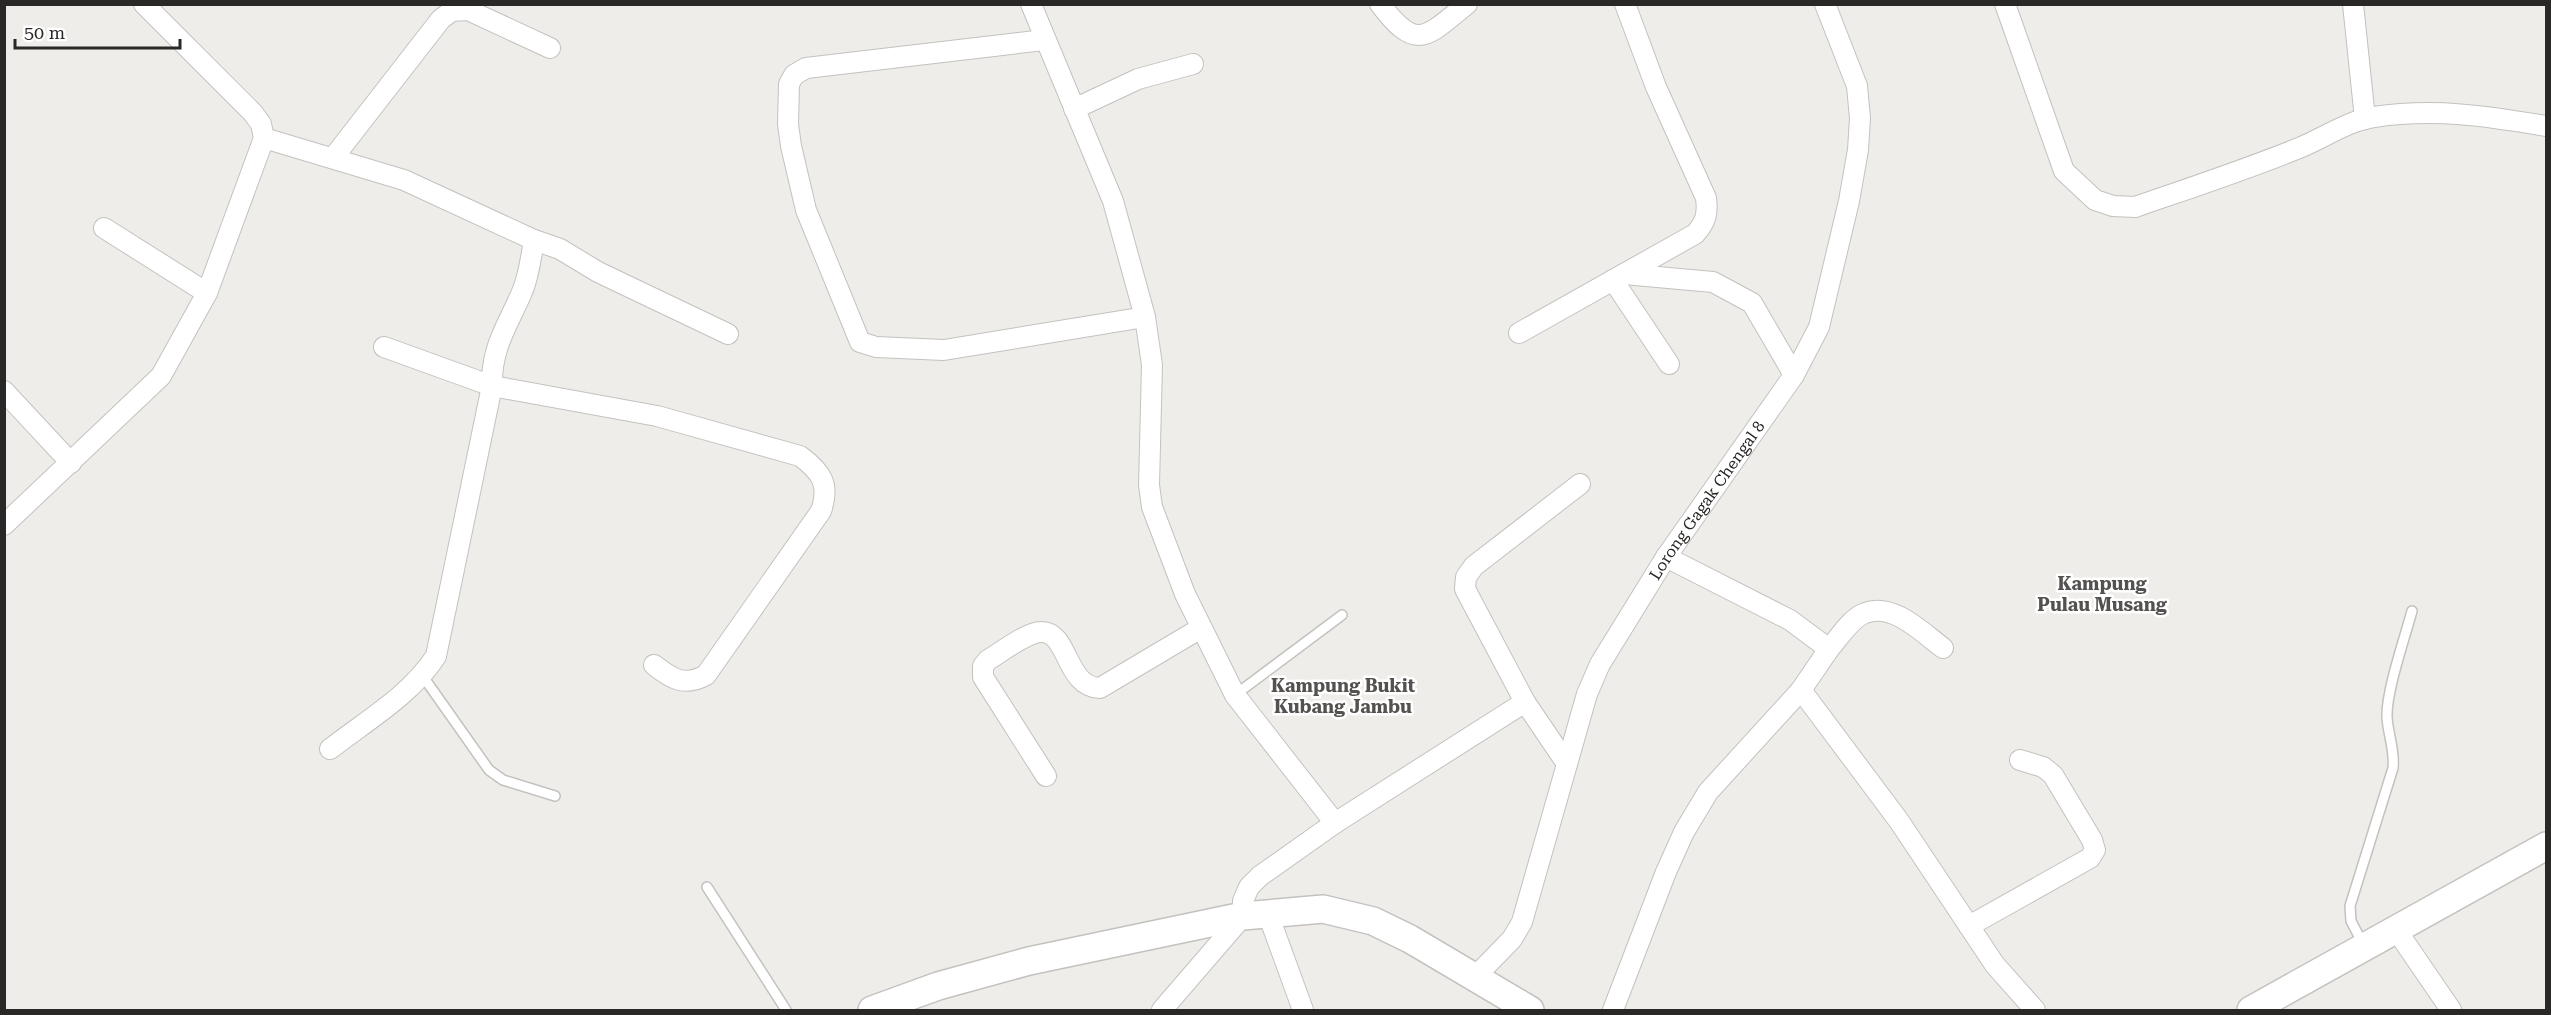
<svg xmlns="http://www.w3.org/2000/svg" width="2551" height="1015" viewBox="0 0 2551 1015" font-family="'Roboto Serif',serif">
<style>
.lines{fill:none;stroke-linecap:round;stroke-linejoin:round}
.lane-casing{stroke:#c4c1bf;stroke-width:12}
.street-casing{stroke:#c4c1bf;stroke-width:22}
.secondary-casing{stroke:#c4c1bf;stroke-width:30}
.lane{stroke:#fff;stroke-width:9}
.street{stroke:#fff;stroke-width:20}
.secondary{stroke:#fff;stroke-width:27}
.labels{text-anchor:middle;dominant-baseline:central;stroke-width:5;stroke-linejoin:round;paint-order:stroke}
.street-label{font-size:16px;fill:#292827;stroke:#fff}
.neighbourhood-label{font-size:18px;font-weight:bold;fill:#545250;stroke:#fff}
</style>
<rect width="100%" height="100%" fill="#efedea"/>
<g class="lines">
<!-- lane casing -->
<g class="lane-casing">
<path id="lane" d="M 422,675 L 489,770 L 503,780 L 555,796
M 1235,695 L 1342,615
M 707,887 L 786,1010
M 2364,946 L 2351,921 L 2350,906 L 2393,768 C 2395,750 2388,735 2387,717 C 2386,692 2405,637 2412,611"/>
</g>
<!-- street casing -->
<g class="street-casing">
<g id="street">
<path d="M 144,4 L 253,113 L 261,124 L 264,138 L 404,180 L 534,240 L 560,249 L 598,272 L 728,334"/>
<path d="M 1031,4 L 1113,201 L 1145,317 L 1152,365 L 1149,485 L 1152,507 L 1185,594 L 1235,695 L 1335,823"/>
<path d="M 1380,4 C 1417,53 1426,37 1467,4"/>
<path d="M 2005,4 L 2064,171 L 2095,200 L 2113,206 L 2135,207 C 2190,188 2245,170 2299,148 C 2324,138 2347,121 2374,117 C 2435,108 2487,116 2546,126"/>
<path d="M 2353,4 L 2365,119"/>
<path d="M 1044,40 L 806,68 L 794,75 L 789,84 L 788,124 L 791,146 L 806,210 L 860,342 L 876,347 L 944,350 L 1145,317"/>
<path d="M 1074,109 L 1138,79 L 1193,64"/>
<path d="M 333,158 L 441,19 L 452,11 L 468,10 L 550,48"/>
<path d="M 104,228 L 207,293"/>
<path d="M 1624,274 L 1713,282 L 1752,303 L 1794,375"/>
<path d="M 1613,280 L 1669,364"/>
<path d="M 1519,333 L 1695,234 C 1706,222 1708,214 1706,198 L 1656,87 L 1625,4"/>
<path d="M 384,347 L 492,386 L 657,416 L 800,456 C 822,472 830,485 821,511 L 706,675 C 684,687 672,679 654,665"/>
<path d="M 4,391 L 71,463"/>
<path d="M 4,525 L 161,376 L 207,293 L 264,138"/>
<path d="M 1829,649 C 1839,638 1851,618 1865,613 C 1893,602 1923,633 1943,648"/>
<path d="M 1801,690 L 1899,821 L 1995,965 L 2035,1010"/>
<path d="M 330,749 C 366,721 411,695 436,656 L 492,386 C 491,347 508,325 522,292 C 529,276 531,257 534,240"/>
<path d="M 1567,764 L 1525,702 L 1465,589 L 1466,577 L 1474,566 L 1580,484"/>
<path d="M 1046,776 L 983,677 L 983,666 L 988,660 C 1000,653 1027,632 1041,632 C 1069,631 1065,687 1100,688 L 1201,628"/>
<path d="M 1268,914 L 1303,1010"/>
<path d="M 1969,926 L 2090,858 L 2095,850 L 2092,840 L 2053,775 L 2043,767 L 2020,760"/>
<path d="M 2397,931 L 2451,1010"/>
<path id="s1" d="M 1475,977 L 1512,939 L 1522,922 L 1587,694 L 1600,664 L 1666,557 L 1794,375 L 1819,327 L 1849,201 L 1858,150 L 1860,118 L 1857,86 L 1825,4"/>
<path d="M 1162,1010 L 1243,916 L 1243,901 L 1249,887 L 1260,876 L 1335,823 L 1525,702"/>
<path d="M 1613,1010 L 1666,872 L 1684,832 L 1708,792 L 1801,690 L 1829,649 L 1790,620 L 1666,557"/>
</g>
</g>
<!-- secondary casing -->
<g class="secondary-casing">
<path id="secondary" d="M 872,1010 L 938,986 L 1029,961 L 1243,916 L 1323,909 L 1373,921 L 1410,939 L 1530,1010
M 2251,1010 L 2546,846"/>
</g>
<!-- lane -->
<use href="#lane" class="lane"/>
<!-- street -->
<use href="#street" class="street"/>
<!-- secondary -->
<use href="#secondary" class="secondary"/>
</g>
<g class="labels">
<!-- street labels -->
<g class="street-label">
<text stroke="none"><textPath href="#s1" startOffset="538">Lorong Gagak Chengal 8</textPath></text>
</g>
<!-- neighbourhood labels -->
<g class="neighbourhood-label">
<text x="2102" y="583">Kampung<tspan x="2102" dy="21">Pulau Musang</tspan></text>
<text x="1343" y="685">Kampung Bukit<tspan x="1343" dy="21">Kubang Jambu</tspan></text>
</g>
</g>
<!-- border -->
<rect width="2551" height="1015" fill="none" stroke="#292827" stroke-width="12"/>
<!-- scale -->
<path d="M15 39v9h165v-9" fill="none" stroke="#292827" stroke-width="3"/>
<text x="24" y="39" font-size="18" fill="#292827" stroke="#ffffff" stroke-width="4.5" paint-order="stroke">50 m</text>
</svg>
